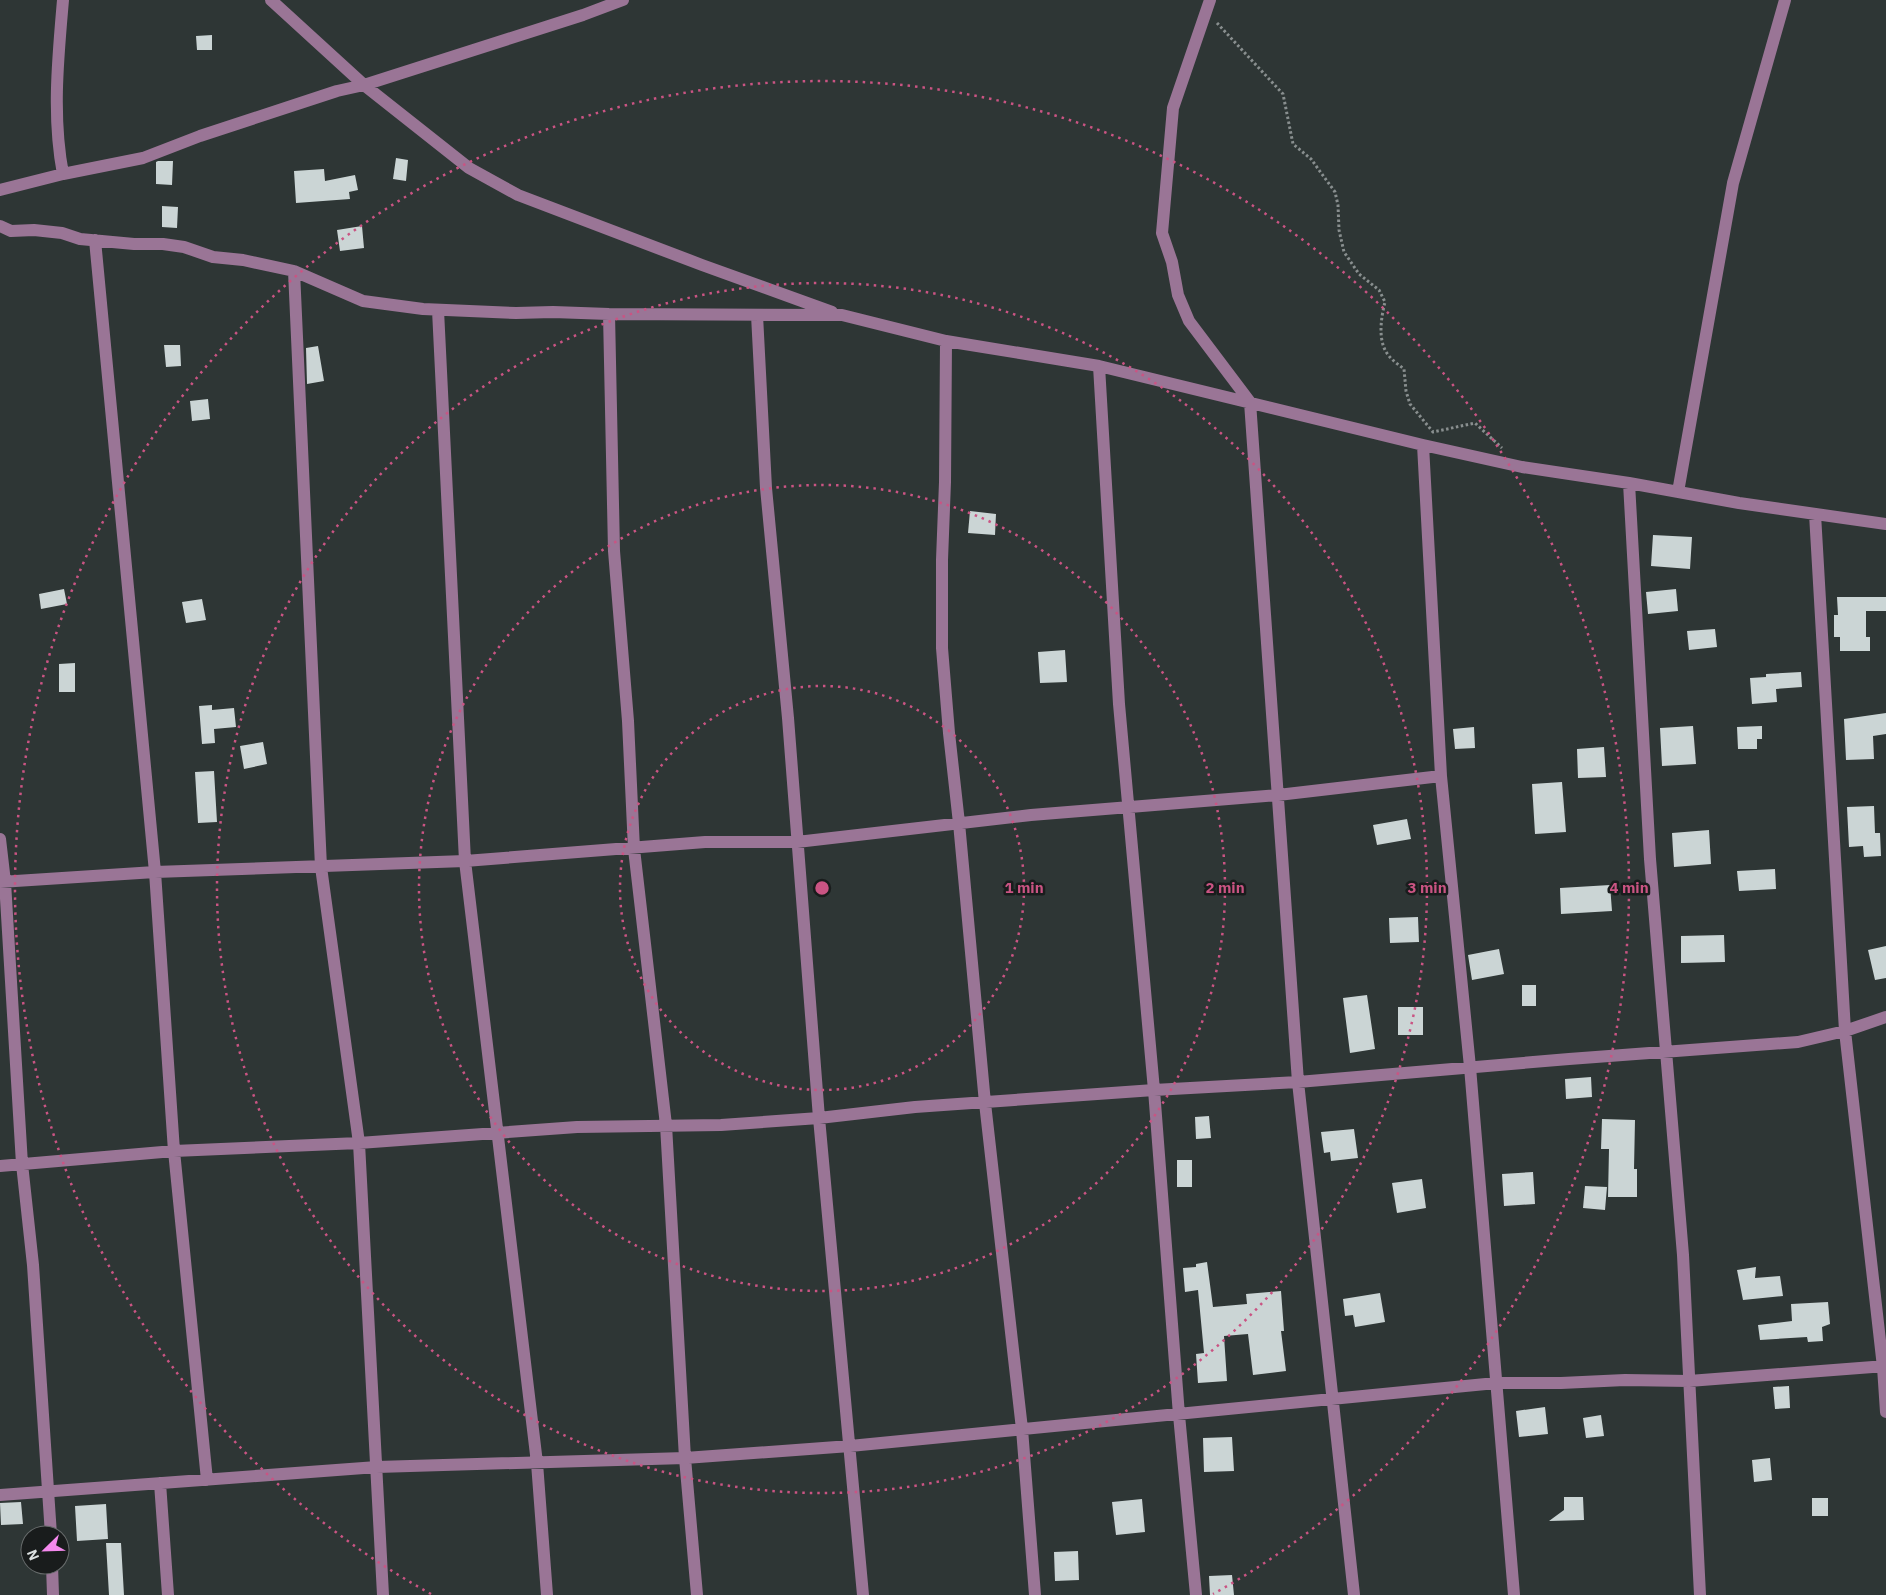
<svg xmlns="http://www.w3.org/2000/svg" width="1886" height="1595" viewBox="0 0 1886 1595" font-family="'IBM Plex Sans',sans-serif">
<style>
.building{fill:#cbd5d5}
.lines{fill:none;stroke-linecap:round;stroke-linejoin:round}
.path{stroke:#898f8f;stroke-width:3;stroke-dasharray:2.5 2.5;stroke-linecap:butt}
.minor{stroke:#9a7596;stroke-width:12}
.ring{fill:none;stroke:#ca5483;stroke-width:2.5;stroke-dasharray:2.5 5}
.centre{fill:#ca5483;stroke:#191c1c;stroke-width:2.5}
.ring-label{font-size:15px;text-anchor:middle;font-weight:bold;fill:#ca5483;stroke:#191c1c;stroke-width:5;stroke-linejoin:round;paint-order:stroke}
</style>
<rect width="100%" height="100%" fill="#2e3635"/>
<!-- building -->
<path class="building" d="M 212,35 L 212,50 L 197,50 L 196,36 Z
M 396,158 L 408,160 L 406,181 L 393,179 Z
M 158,161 L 173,161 L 172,185 L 156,184 L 156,162 Z
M 324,169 L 325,181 L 355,175 L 358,190 L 349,192 L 350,199 L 296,203 L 294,171 Z
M 162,206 L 178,207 L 177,228 L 162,227 Z
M 362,226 L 364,248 L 340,251 L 337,230 Z
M 164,345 L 180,345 L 181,366 L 166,367 Z
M 318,346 L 324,381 L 307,384 L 306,348 Z
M 208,399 L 210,419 L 192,421 L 190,401 Z
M 970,511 L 996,514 L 995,535 L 968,533 Z
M 1653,535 L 1692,537 L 1690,569 L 1651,566 Z
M 64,589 L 67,604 L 41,609 L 39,594 Z
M 1676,589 L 1678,611 L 1648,614 L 1646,592 Z
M 1837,597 L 1886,597 L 1886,611 L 1866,611 L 1866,637 L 1870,637 L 1870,651 L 1840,651 L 1840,637 L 1834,637 L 1834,615 L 1838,615 Z
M 202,599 L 206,620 L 186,623 L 182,602 Z
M 1715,629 L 1717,647 L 1689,650 L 1687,631 Z
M 1065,650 L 1067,682 L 1040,683 L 1038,652 Z
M 75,663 L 75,692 L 59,692 L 59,664 Z
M 1801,672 L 1802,687 L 1776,689 L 1777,702 L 1752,704 L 1750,678 L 1766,677 L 1766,674 Z
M 212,705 L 212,710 L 234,708 L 236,727 L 214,729 L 215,743 L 202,744 L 199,706 Z
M 1886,713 L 1886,734 L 1873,736 L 1874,759 L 1846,760 L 1844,719 Z
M 1693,726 L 1696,764 L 1662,766 L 1660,728 Z
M 1762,726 L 1762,739 L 1757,739 L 1757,749 L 1738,749 L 1737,727 Z
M 1474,727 L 1475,748 L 1455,749 L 1453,729 Z
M 263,742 L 267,764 L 244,769 L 240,746 Z
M 1604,747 L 1606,777 L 1578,778 L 1577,749 Z
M 214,771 L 217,822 L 198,823 L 195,772 Z
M 1562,782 L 1566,832 L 1535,834 L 1532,784 Z
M 1874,806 L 1875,833 L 1880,833 L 1881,856 L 1864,857 L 1863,846 L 1849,847 L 1847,807 Z
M 1407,819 L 1411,839 L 1377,845 L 1373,825 Z
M 1709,830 L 1711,864 L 1674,867 L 1672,833 Z
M 1775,869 L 1776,889 L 1739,891 L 1737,871 Z
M 1610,885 L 1612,911 L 1561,914 L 1560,888 Z
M 1418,917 L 1419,942 L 1390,943 L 1389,918 Z
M 1724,935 L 1725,962 L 1681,963 L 1681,936 Z
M 1886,946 L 1886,978 L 1875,980 L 1868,950 Z
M 1499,949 L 1504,974 L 1472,980 L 1468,955 Z
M 1522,985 L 1536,985 L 1536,1006 L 1522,1006 Z
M 1367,995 L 1375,1049 L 1350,1053 L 1343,998 Z
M 1398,1007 L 1423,1007 L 1423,1035 L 1398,1035 Z
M 1591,1077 L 1592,1097 L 1566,1099 L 1565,1079 Z
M 1209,1116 L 1211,1138 L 1196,1139 L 1195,1117 Z
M 1602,1119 L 1635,1120 L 1634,1169 L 1637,1169 L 1637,1197 L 1608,1197 L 1609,1149 L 1601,1149 Z
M 1354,1129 L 1358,1158 L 1331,1161 L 1330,1152 L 1324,1153 L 1321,1132 Z
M 1177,1160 L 1192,1160 L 1192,1187 L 1177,1187 Z
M 1533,1172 L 1535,1204 L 1504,1206 L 1502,1174 Z
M 1422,1179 L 1426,1208 L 1397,1213 L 1392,1183 Z
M 1585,1186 L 1607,1187 L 1605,1210 L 1583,1208 Z
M 1207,1262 L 1213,1307 L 1247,1304 L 1246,1294 L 1281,1291 L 1284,1331 L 1281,1331 L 1286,1371 L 1253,1375 L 1248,1334 L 1224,1336 L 1227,1381 L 1198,1383 L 1196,1354 L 1204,1353 L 1198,1290 L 1185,1292 L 1183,1268 L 1196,1267 L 1196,1264 Z
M 1756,1267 L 1755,1278 L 1780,1276 L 1783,1296 L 1743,1300 L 1737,1270 Z
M 1380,1293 L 1385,1322 L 1355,1327 L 1353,1315 L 1345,1316 L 1343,1299 Z
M 1828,1302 L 1830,1324 L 1822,1327 L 1823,1341 L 1808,1342 L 1807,1337 L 1760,1340 L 1758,1325 L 1792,1321 L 1791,1304 Z
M 1789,1386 L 1790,1408 L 1775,1409 L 1773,1387 Z
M 1545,1407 L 1548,1434 L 1519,1437 L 1516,1411 Z
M 1601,1415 L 1604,1436 L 1586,1438 L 1583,1418 Z
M 1232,1437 L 1234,1471 L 1204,1472 L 1203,1438 Z
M 1770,1458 L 1772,1480 L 1754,1482 L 1752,1460 Z
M 1564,1497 L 1583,1497 L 1584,1520 L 1549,1521 L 1564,1510 Z
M 1812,1498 L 1828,1498 L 1828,1516 L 1812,1516 Z
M 1142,1499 L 1145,1532 L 1116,1535 L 1112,1502 Z
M 21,1502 L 23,1524 L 1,1525 L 0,1503 Z
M 106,1504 L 108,1539 L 77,1541 L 75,1506 Z
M 106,1543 L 121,1543 L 124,1595 L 109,1595 Z
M 1078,1551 L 1079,1580 L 1055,1581 L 1054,1552 Z
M 1232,1575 L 1234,1595 L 1210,1595 L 1209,1576 Z"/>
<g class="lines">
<!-- path -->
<path class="path" d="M 1217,23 L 1283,94 L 1293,144 L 1311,159 L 1335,192 L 1338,205 L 1339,230 L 1344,252 L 1359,274 L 1379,290 L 1385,302 C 1381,318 1377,342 1389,356 C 1393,361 1399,365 1404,369 L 1406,391 L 1410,404 L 1433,432 L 1475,423 L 1502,448"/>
<!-- minor -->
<path class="minor" d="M 271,0 L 364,85 L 469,168 L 518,195 L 702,265 L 832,312
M 1210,0 L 1173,108 L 1162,233 L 1172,262 L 1178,295 L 1189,321 L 1250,402 L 1298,1082 L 1354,1595
M 63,174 C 52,117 58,58 63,0
M 0,190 L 63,174 L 143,158 L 200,136 L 337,91 L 364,85 L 583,15 L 623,0
M 0,226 L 11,231 L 34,230 L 62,233 L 80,239 L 134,244 L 163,244 L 184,247 L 213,257 L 243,260 L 294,271 L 363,301 L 423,309 L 516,313 L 553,312 L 609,314 L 842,315 L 946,341 L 1099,366 L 1423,445 L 1522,467 L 1629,483 L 1739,503 L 1886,524
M 95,240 L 155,872 L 174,1151 L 207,1480
M 294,271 L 321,867 L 359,1143 L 383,1595
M 438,310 L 465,861 L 537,1463 L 547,1595
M 609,314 L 614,551 L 628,721 L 634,849 L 666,1125 L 685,1458 L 697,1595
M 757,315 L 766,488 L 788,718 L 819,1118 L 863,1595
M 946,341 L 945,482 L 942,560 L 942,648 L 949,733 L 959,823 L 985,1103 L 1022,1429 L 1035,1595
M 1099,366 L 1119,704 L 1154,1090 L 1179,1415 L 1196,1595
M 1423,445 L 1441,776 L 1470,1067 L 1514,1595
M 1629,483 L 1650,859 L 1683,1255 L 1700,1595
M 1678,492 L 1733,183 L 1785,0
M 1815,514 L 1845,1031 L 1883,1367 L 1886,1412
M 0,839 L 5,882 L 22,1164 L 33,1265 L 51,1535
M 0,882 L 155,872 L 465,861 L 705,842 L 797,842 L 1031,815 L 1278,795 L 1441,776
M 0,1166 L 174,1151 L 359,1143 L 577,1127 L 721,1125 L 819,1118 L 915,1107 L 1154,1090 L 1298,1082 L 1569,1059 L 1798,1042 L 1845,1031 L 1886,1017
M 160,1483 L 168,1595
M 0,1495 L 377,1467 L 685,1458 L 850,1446 L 1496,1383 L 1561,1383 L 1625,1380 L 1689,1381 L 1886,1366
M 52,1565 L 53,1595"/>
</g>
<!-- distance rings -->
<g class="ring">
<circle cx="822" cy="888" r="202"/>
<circle cx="822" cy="888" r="403"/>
<circle cx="822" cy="888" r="605"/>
<path d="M431 1594A807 807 0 1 1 1213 1594"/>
</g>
<circle cx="822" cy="888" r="8" class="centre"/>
<g class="ring-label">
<text x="1024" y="893">1 min</text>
<text x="1225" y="893">2 min</text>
<text x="1427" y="893">3 min</text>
<text x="1629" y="893">4 min</text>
</g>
<!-- north arrow -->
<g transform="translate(45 1550) rotate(247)"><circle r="24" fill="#191c1c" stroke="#676b6b"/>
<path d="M0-4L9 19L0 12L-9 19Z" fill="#f589ee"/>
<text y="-8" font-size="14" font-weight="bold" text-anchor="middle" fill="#dce1e1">N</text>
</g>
</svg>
